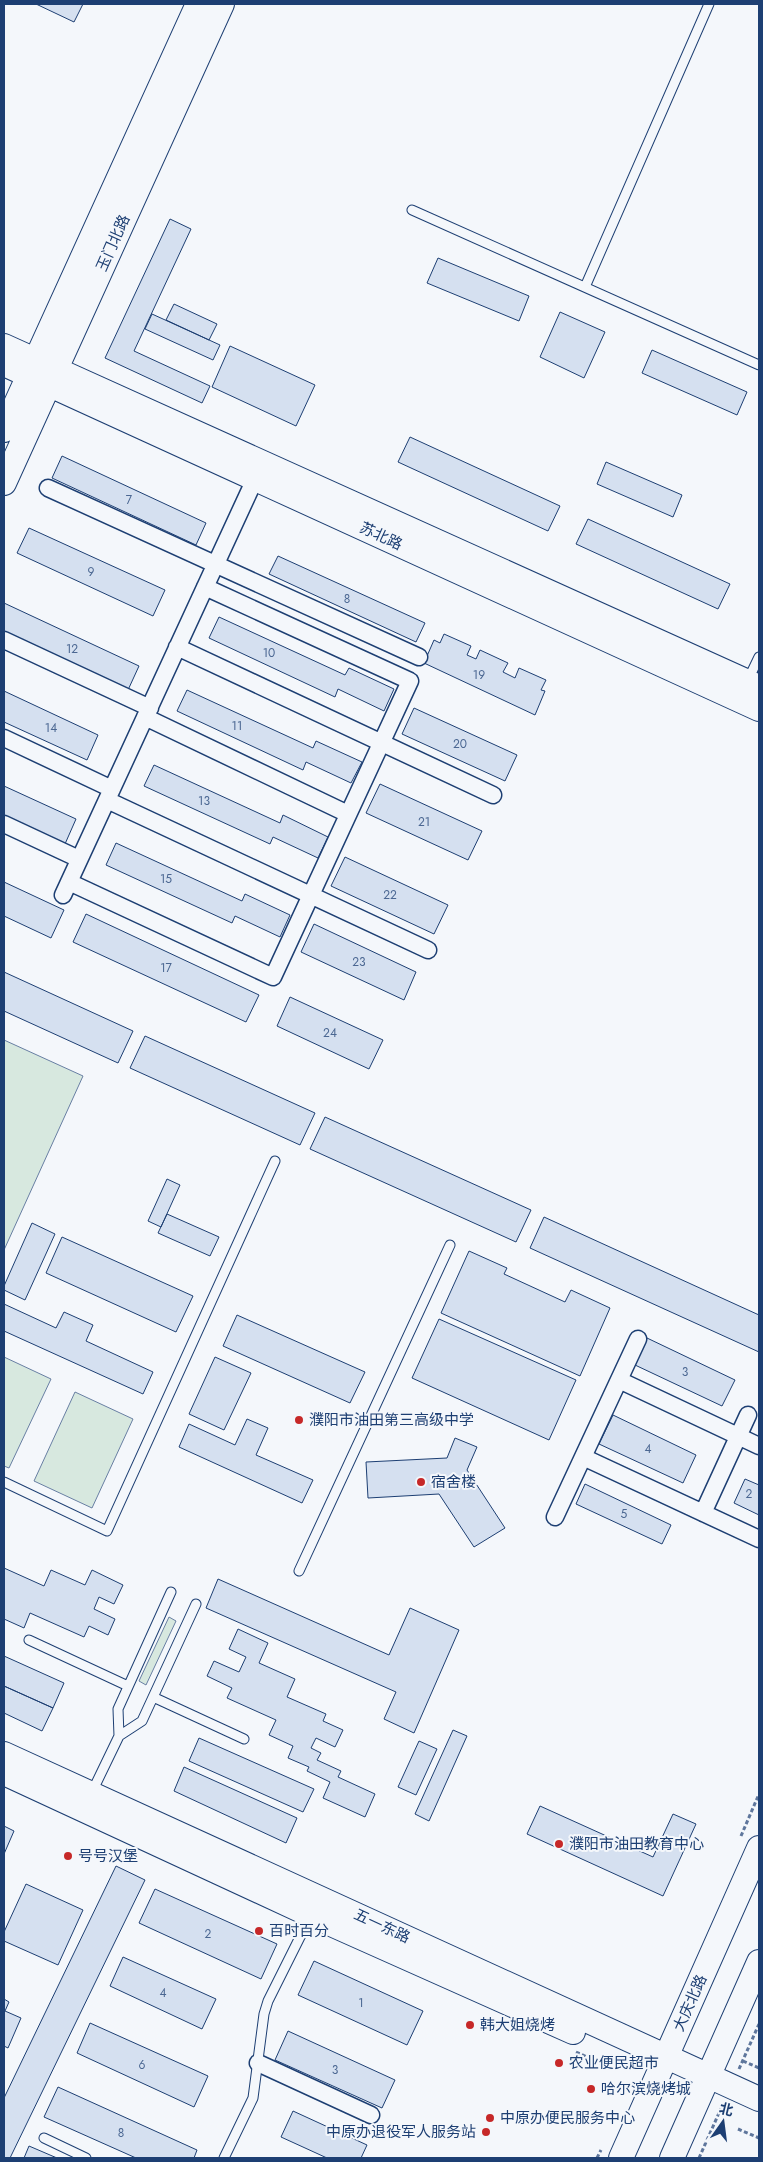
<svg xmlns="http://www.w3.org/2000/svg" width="763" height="2162" viewBox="0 0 763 2162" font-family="Jost,'Noto Sans SC',sans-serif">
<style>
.green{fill:#d7e8df;stroke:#687fa3}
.building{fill:#d5e0f0;stroke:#1d3f73}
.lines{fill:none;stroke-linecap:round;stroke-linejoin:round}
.lane-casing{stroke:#1d3f73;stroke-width:11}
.street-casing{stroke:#1d3f73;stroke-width:19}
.secondary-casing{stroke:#1d3f73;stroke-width:26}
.path{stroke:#5e769c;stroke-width:3;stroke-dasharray:4 2.5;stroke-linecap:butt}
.lane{stroke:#f4f7fb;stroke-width:9}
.street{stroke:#f4f7fb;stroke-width:16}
.secondary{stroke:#f4f7fb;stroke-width:24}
.poi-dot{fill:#c62828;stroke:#f4f7fb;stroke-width:2}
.labels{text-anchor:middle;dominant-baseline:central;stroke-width:4;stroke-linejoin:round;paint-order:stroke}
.number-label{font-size:12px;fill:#4b6792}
.street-label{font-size:15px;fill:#1d3f73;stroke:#f4f7fb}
.poi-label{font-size:15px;fill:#1d3f73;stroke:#f4f7fb;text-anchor:start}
</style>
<rect width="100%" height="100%" fill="#f4f7fb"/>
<!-- green -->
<path class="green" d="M 4,1040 L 83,1076 L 4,1250 Z
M 4,1357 L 51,1379 L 9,1468 L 4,1466 Z
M 75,1392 L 133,1419 L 92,1508 L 34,1481 Z
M 169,1617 L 176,1621 L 146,1685 L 139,1681 Z"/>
<!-- building -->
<path class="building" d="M 36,4 L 83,4 L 74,22 Z
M 170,219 L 191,229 L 134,351 L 210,386 L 202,403 L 105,358 Z
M 438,258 L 529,296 L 519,321 L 427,283 Z
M 174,304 L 217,324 L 209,340 L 166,320 Z
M 560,312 L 605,332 L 584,378 L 540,357 Z
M 152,314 L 220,345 L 213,360 L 145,329 Z
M 230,346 L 315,385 L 296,426 L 212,387 Z
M 652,350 L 747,392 L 737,415 L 642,373 Z
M 410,437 L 560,506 L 548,531 L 398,462 Z
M 62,456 L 206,523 L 196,545 L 52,478 Z
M 606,462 L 682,495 L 673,517 L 597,484 Z
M 588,519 L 730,584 L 718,609 L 576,544 Z
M 29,528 L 165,590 L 153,616 L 17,553 Z
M 278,556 L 425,623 L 416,642 L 269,574 Z
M 4,603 L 139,666 L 128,690 L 4,633 Z
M 219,617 L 345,675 L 349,668 L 394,689 L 384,711 L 338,689 L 335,697 L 209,638 Z
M 444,634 L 471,646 L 467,655 L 476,659 L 480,650 L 508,663 L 503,672 L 515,678 L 519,668 L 546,680 L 541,690 L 545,691 L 535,715 L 424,663 L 434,640 L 440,643 Z
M 187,690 L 313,748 L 316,741 L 362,762 L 351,783 L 306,762 L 303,770 L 177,711 Z
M 4,691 L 98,735 L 87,760 L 4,722 Z
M 414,708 L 517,755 L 505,781 L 402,734 Z
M 154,765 L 280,823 L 283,815 L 328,837 L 318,858 L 273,837 L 270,844 L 144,786 Z
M 380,784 L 482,831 L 468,860 L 366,813 Z
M 4,786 L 76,819 L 65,844 L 4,816 Z
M 116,843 L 242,901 L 245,894 L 290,915 L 280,937 L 235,916 L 232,923 L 106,865 Z
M 345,857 L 448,905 L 434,934 L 331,886 Z
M 4,882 L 64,910 L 51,938 L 4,916 Z
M 86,914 L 259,995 L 246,1022 L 73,942 Z
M 314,924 L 416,972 L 404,1000 L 301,952 Z
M 4,972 L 133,1031 L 118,1063 L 4,1011 Z
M 290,997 L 383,1040 L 369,1069 L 277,1026 Z
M 145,1036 L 315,1113 L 300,1145 L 130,1068 Z
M 325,1117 L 531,1210 L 516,1242 L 310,1149 Z
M 167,1179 L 180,1185 L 161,1227 L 148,1221 Z
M 167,1214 L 219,1237 L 210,1256 L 158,1233 Z
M 544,1217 L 759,1315 L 759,1352 L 530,1248 Z
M 32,1223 L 55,1234 L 25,1300 L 4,1290 L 4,1286 Z
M 62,1237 L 193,1296 L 176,1332 L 46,1273 Z
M 469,1251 L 507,1268 L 504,1274 L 565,1302 L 571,1290 L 610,1308 L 580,1376 L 441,1313 Z
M 4,1304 L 56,1328 L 64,1312 L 93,1325 L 86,1341 L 153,1372 L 143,1394 L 4,1331 Z
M 237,1315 L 365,1372 L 350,1403 L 223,1346 Z
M 439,1319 L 576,1380 L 549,1440 L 412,1378 Z
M 647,1338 L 735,1380 L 722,1406 L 635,1365 Z
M 215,1357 L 251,1373 L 224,1430 L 189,1414 Z
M 613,1415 L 696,1455 L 683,1483 L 599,1444 Z
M 247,1419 L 268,1428 L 256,1455 L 313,1480 L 302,1503 L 179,1447 L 189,1424 L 235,1445 Z
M 455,1438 L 477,1447 L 467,1470 L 505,1528 L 474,1547 L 439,1494 L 368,1498 L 366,1462 L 447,1458 Z
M 745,1479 L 759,1485 L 759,1515 L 734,1503 Z
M 585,1484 L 671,1525 L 662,1544 L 576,1504 Z
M 4,1568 L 44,1586 L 51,1570 L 85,1585 L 92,1570 L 123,1585 L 114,1604 L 99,1597 L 94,1609 L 115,1619 L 108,1635 L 89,1626 L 84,1637 L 30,1613 L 24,1628 L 4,1619 Z
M 218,1579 L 389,1655 L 410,1608 L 459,1630 L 414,1733 L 384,1719 L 396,1692 L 206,1608 Z
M 238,1629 L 268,1643 L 259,1663 L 295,1679 L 287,1697 L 326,1714 L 323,1721 L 343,1730 L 335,1747 L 316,1738 L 311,1748 L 321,1753 L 317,1760 L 341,1771 L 338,1777 L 375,1794 L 365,1817 L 323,1798 L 330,1782 L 307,1771 L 309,1767 L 288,1758 L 293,1746 L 269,1735 L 276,1720 L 227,1698 L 232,1688 L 207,1676 L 214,1661 L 239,1672 L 246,1657 L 229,1649 Z
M 4,1656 L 64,1683 L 53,1708 L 4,1686 Z
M 4,1686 L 53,1708 L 42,1731 L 4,1713 Z
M 453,1730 L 467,1736 L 429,1821 L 415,1814 Z
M 199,1738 L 314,1789 L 303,1812 L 189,1761 Z
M 419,1741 L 437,1749 L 416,1795 L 398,1787 Z
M 184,1767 L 297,1818 L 286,1843 L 174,1791 Z
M 540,1806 L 653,1857 L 673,1814 L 696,1824 L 663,1896 L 527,1834 Z
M 4,1826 L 14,1831 L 4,1854 Z
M 116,1866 L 145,1880 L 10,2158 L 4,2158 L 4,2098 Z
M 26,1884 L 83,1910 L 58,1965 L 4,1941 L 4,1932 Z
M 155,1889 L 277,1944 L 261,1979 L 139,1923 Z
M 123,1957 L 216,1999 L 202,2029 L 110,1986 Z
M 314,1961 L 423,2011 L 407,2045 L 298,1995 Z
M 4,1999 L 9,2002 L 5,2011 L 21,2018 L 8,2048 L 4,2046 Z
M 90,2023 L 208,2076 L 194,2107 L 77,2053 Z
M 288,2031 L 395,2080 L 382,2108 L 275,2060 Z
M 58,2087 L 197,2150 L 194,2158 L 136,2158 L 44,2117 Z
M 293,2111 L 367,2145 L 361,2158 L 327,2158 L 281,2137 Z
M 29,2146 L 57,2158 L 24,2158 Z"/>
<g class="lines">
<!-- lane casing -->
<g class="lane-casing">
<path id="lane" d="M 412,210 L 759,365
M 585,287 L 709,4
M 747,682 L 759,657
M 4,1482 L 107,1531 L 275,1161
M 299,1571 L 450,1245
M 171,1592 L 118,1709 L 119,1736 L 142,1721 L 196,1604
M 29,1640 L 128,1686
M 153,1697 L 244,1739
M 91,1794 L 119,1736
M 44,2138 L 86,2158
M 224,2158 L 253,2098 L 264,2014 L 268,2001 L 311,1915"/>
</g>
<!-- street casing -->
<g class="street-casing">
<path id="street" d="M 48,488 L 419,657
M 4,640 L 150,708
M 177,647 L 493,795
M 145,717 L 348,814
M 4,738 L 112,789
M 107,800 L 428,950
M 4,824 L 79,859
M 69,882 L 273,977 L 410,681 L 205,587
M 63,895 L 255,479
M 619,1380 L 759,1446
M 583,1457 L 759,1539
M 703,1513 L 748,1415
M 555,1517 L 638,1339
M 258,2063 L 371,2115"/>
</g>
<!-- secondary casing -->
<g class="secondary-casing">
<path id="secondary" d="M 4,346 L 759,687
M 4,364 L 759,709
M 4,430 L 198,4
M 4,483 L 222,4
M 4,1754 L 759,2099
M 4,1773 L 311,1915 L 573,2032
M 621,2158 L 759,1848
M 672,2158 L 759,1962"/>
</g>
<!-- path -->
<path class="path" d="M 741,1836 L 759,1794
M 576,2052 L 611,2068
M 743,2061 L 759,2068
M 739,2069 L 759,2024
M 738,2129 L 759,2138
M 597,2158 L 601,2150
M 699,2158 L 723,2104"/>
<!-- lane -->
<use href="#lane" class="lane"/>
<!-- street -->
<use href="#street" class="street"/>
<!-- secondary -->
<use href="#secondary" class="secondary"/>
</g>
<!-- markers -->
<g class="poi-dot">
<circle cx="299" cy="1420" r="5"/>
<circle cx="421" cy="1482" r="5"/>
<circle cx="559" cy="1844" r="5"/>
<circle cx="68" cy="1856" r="5"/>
<circle cx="259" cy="1931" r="5"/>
<circle cx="470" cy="2025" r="5"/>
<circle cx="559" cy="2063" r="5"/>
<circle cx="591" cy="2089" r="5"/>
<circle cx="490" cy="2118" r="5"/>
<circle cx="486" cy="2132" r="5"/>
</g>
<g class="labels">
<!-- number labels -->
<g class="number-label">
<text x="129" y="500">7</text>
<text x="91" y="572">9</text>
<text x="347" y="599">8</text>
<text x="72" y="649">12</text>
<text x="269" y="653">10</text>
<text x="479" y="675">19</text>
<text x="237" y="726">11</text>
<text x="51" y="728">14</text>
<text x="460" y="744">20</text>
<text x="204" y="801">13</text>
<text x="424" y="822">21</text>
<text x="166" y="879">15</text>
<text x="390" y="895">22</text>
<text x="359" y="962">23</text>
<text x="166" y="968">17</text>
<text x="330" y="1033">24</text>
<text x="685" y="1372">3</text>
<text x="648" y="1449">4</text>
<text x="749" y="1494">2</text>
<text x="624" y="1514">5</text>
<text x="208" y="1934">2</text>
<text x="163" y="1993">4</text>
<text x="361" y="2003">1</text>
<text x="142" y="2065">6</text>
<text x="335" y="2070">3</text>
<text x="121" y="2133">8</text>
</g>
<!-- street labels -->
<g class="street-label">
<text transform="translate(113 243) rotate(-66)">玉门北路</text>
<text transform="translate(381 536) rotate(25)">苏北路</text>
<text transform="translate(382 1926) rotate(25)">五一东路</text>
<text transform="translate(690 2003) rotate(-66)">大庆北路</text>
</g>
<!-- poi labels -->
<g class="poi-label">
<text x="309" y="1420">濮阳市油田第三高级中学</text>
<text x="431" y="1482">宿舍楼</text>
<text x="569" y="1844">濮阳市油田教育中心</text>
<text x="78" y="1856">号号汉堡</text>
<text x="269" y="1931">百时百分</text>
<text x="480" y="2025">韩大姐烧烤</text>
<text x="569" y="2063">农业便民超市</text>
<text x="601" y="2089">哈尔滨烧烤城</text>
<text x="500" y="2118">中原办便民服务中心</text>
<text x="476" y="2132" text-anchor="end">中原办退役军人服务站</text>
</g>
</g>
<!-- border -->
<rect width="763" height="2162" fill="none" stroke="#1d3f73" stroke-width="10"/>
<!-- north arrow -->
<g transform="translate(723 2122) rotate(14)" stroke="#f4f7fb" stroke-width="4" paint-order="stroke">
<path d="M0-4L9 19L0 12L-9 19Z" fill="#1d3f73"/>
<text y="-8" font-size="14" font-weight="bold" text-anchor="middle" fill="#1d3f73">北</text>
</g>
</svg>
